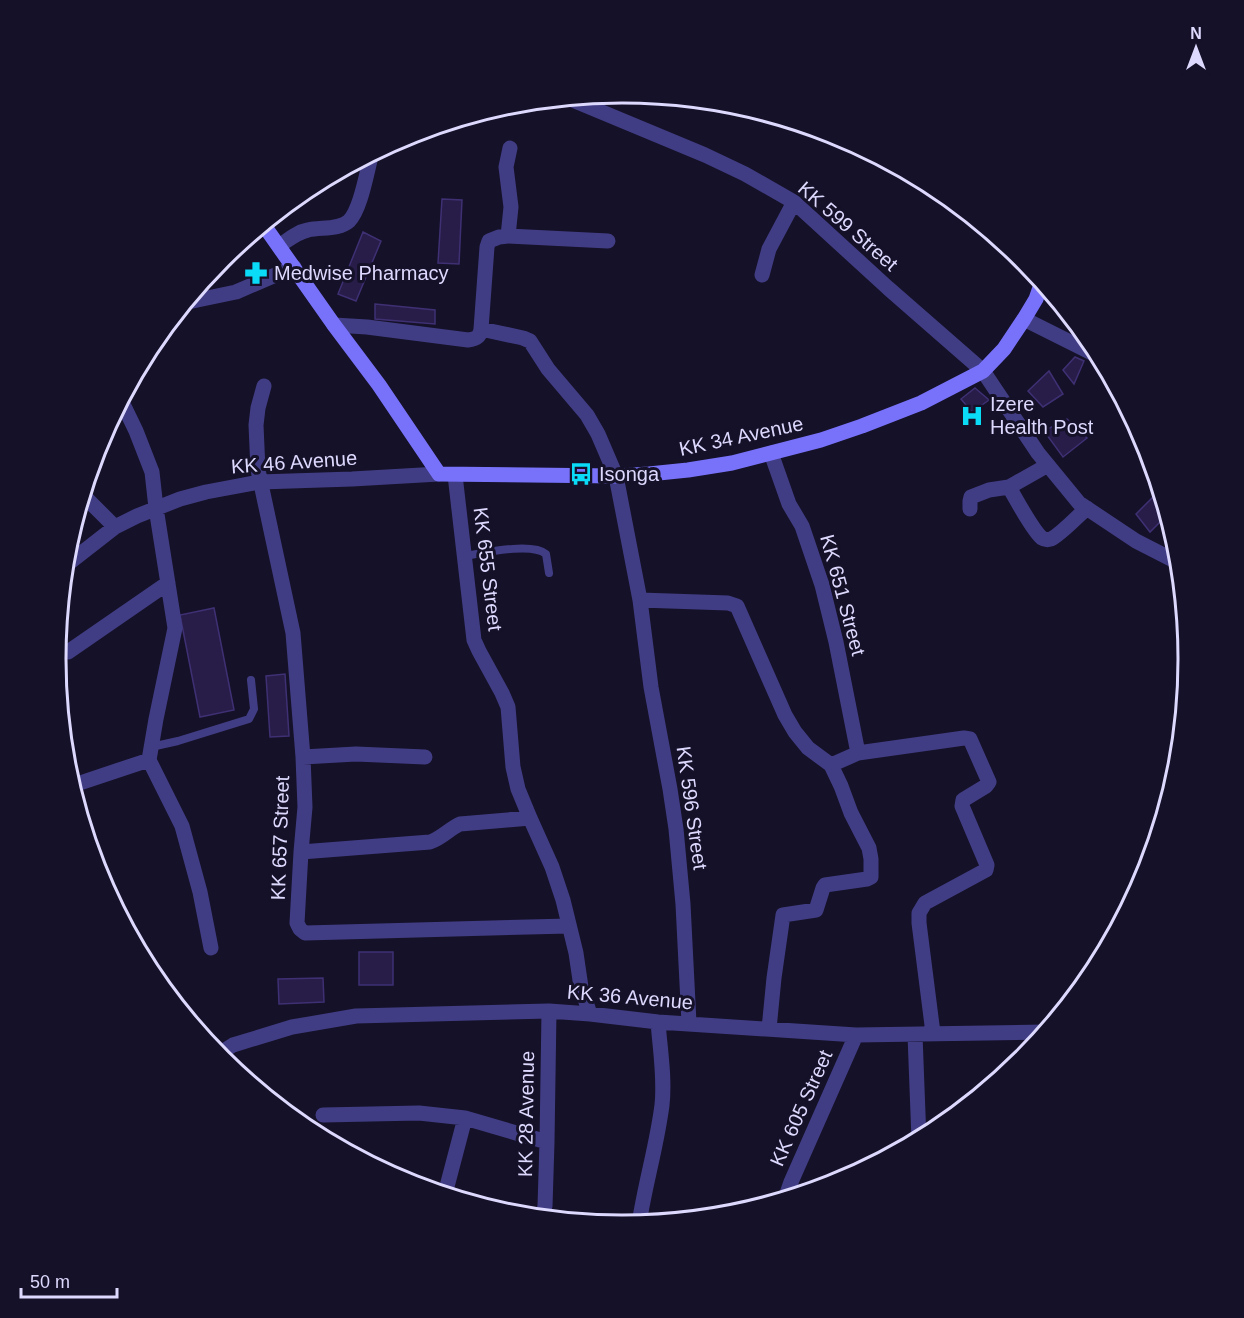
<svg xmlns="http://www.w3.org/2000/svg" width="1244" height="1318" viewBox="0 0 1244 1318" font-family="Helvetica,sans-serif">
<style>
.building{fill:#271d48;stroke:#3f3074;stroke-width:1.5}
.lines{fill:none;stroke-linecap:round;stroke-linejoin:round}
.lane{stroke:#413d85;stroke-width:8}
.street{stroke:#413d85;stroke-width:15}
.secondary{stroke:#7872fb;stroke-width:15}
.labels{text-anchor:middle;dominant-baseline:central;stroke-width:6;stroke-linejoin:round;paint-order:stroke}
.street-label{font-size:20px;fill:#ddd9fe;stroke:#151128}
.poi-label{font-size:20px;fill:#ddd9fe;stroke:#151128;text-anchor:start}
.rim{fill:none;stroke:#ddd9fe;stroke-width:3}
</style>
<rect width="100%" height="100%" fill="#151128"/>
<!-- building -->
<path class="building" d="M 442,199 L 462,200 L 459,264 L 438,263 Z
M 363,232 L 381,241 L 356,301 L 338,294 Z
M 375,304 L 435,310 L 435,324 L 375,319 Z
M 1075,357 L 1084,361 L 1074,384 L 1063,370 Z
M 1049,371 L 1063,394 L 1043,407 L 1028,391 Z
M 975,388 L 989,400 L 972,412 L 961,399 Z
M 1067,419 L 1087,438 L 1063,457 L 1044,431 Z
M 1156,494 L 1163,501 L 1167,515 L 1150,532 L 1136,514 Z
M 214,608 L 234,710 L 200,717 L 180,615 Z
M 285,674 L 289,736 L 270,737 L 266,676 Z
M 359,952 L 393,952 L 393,985 L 359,985 Z
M 323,978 L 324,1002 L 279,1004 L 278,979 Z"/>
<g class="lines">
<!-- lane -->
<path class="lane" d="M 465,556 C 483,553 532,542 546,554 L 549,573
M 151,747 L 178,741 L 249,719 L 254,709 L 251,680"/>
<!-- street -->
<path class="street" d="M 568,98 L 705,155 L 745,174 L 794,202 L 888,288 L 983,371 L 1038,453 L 1079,503 L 1136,541 L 1179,563
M 508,236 L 511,207 L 506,167 L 510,148
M 279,246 C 288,240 297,232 308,230 C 321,227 339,230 349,221 C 361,209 367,170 372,153
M 762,275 L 769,249 L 794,202
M 188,302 L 236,292 L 294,267
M 1024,319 L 1100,357
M 334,325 L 367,327 L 468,340 C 476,339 480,337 481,329 L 487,247 L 489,241 L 499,237 L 508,236 L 608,241
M 481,329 L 523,338 L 530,341 L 548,369 L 587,415 L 598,434 L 616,476 L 640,600 L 728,603 L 737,606 L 785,715 L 795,732 L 808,748 L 831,765 L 841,786 L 851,813 L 869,848 L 871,859 L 871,877 L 867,879 L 825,885 L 823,888 L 816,910 L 783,915 L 774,978 L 769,1029
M 264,386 L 258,408 L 256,425 L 258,470 L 293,633 L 303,757 L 305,807 L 301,852 L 297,923 L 300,929 L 305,933 L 569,926
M 121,400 L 136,431 L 152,472 L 156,508 L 175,628 L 156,719 L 149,760 L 182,826 L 200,892 L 211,948
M 771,453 L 789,504 L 802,526 L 822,585 L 836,642 L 858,753
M 455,475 L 474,640 L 479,651 L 502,693 L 508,707 L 513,767 L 518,789 L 530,818 L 552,867 L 563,900 L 576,953 L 581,987 L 590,1014
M 1009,487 C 1016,499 1033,531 1042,538 C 1045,540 1048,540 1051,539 C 1060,535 1079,515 1087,508
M 83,495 L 115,527
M 970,509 L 970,501 L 971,497 L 989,490 L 1009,487 L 1048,465
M 65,566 L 115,527 L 137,516 L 180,499 L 206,492 L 260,482 L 352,479 L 439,474
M 640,600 L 651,687 L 670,789 L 676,829 L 683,904 L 689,1023
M 68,652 L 168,583
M 303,757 L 356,754 L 425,757
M 831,765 L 858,753 L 964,738 L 970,739 L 989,782 L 986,786 L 963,800 L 962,806 L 987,865 L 986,870 L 925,903 L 919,913 L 919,923 L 933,1033
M 71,786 L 149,760
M 301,852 L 430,842 C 442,838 449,829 460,824 L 530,818
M 915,1035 L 919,1140
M 217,1055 L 233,1045 L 292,1027 L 356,1016 L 549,1011 L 590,1014 L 658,1022 L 856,1035 L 1045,1032
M 323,1115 L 419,1113 L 465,1118 L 547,1142
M 445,1194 L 465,1118
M 785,1199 L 791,1182 L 856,1035
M 542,1218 L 545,1206 L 547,1142 L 549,1011
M 639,1224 C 645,1184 657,1145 662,1105 C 665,1078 660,1049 658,1022"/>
<!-- secondary -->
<path class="secondary" d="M 263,224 L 334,325 L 379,385 L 439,474 L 616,476 L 649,474 L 688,470 L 732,463 L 821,440 L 862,426 L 921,403 L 983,371 L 1004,349 L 1024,319 L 1036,299 L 1042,282"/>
</g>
<!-- icons -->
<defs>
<g id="pharmacy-bare" transform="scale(1.8)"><path d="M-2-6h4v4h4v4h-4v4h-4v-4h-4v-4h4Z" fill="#0adcf8" stroke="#151128" stroke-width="2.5" paint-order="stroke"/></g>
<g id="hospital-bare" transform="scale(1.8)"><path d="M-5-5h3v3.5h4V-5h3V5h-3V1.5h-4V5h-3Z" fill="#0adcf8" stroke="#151128" stroke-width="2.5" paint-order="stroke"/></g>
<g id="bus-bare" transform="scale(1.8)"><path d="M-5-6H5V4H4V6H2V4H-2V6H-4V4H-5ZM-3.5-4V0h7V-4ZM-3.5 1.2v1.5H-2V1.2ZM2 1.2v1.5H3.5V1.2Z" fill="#0adcf8" stroke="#151128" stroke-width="2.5" paint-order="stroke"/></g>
</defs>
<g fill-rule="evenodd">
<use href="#pharmacy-bare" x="256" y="273"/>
<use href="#hospital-bare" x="972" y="416"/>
<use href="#bus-bare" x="581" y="474"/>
</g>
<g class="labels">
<!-- street labels -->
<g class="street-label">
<text transform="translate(848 226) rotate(41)">KK 599 Street</text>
<text transform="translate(741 436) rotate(-12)">KK 34 Avenue</text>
<text transform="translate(294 462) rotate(-4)">KK 46 Avenue</text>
<text transform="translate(488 569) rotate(83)">KK 655 Street</text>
<text transform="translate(843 595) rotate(75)">KK 651 Street</text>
<text transform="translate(692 808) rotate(82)">KK 596 Street</text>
<text transform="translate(280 838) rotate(-88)">KK 657 Street</text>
<text transform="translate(630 997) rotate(5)">KK 36 Avenue</text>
<text transform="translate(801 1108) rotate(-66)">KK 605 Street</text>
<text transform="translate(526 1114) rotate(-89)">KK 28 Avenue</text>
</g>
<!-- poi labels -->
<g class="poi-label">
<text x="274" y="273">Medwise Pharmacy</text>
<text x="990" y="404">Izere<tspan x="990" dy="23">Health Post</tspan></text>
<text x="599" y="474">Isonga</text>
</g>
</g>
<!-- crop -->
<path d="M0 0H1244V1318H0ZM66 659a556 556 0 1 1 1112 0a556 556 0 1 1-1112 0Z" fill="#151128" fill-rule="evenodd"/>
<path class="rim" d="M66 659a556 556 0 1 1 1112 0a556 556 0 1 1-1112 0Z"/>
<!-- north arrow -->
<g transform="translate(1196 48)" stroke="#151128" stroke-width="4.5" paint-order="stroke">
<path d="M0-4.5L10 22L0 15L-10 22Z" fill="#ddd9fe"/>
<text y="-9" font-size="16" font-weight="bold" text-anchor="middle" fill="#ddd9fe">N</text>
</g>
<!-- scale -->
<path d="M21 1288v9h96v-9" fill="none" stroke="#ddd9fe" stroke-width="3"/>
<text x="30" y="1288" font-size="18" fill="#ddd9fe" stroke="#151128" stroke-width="4.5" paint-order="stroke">50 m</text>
</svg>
